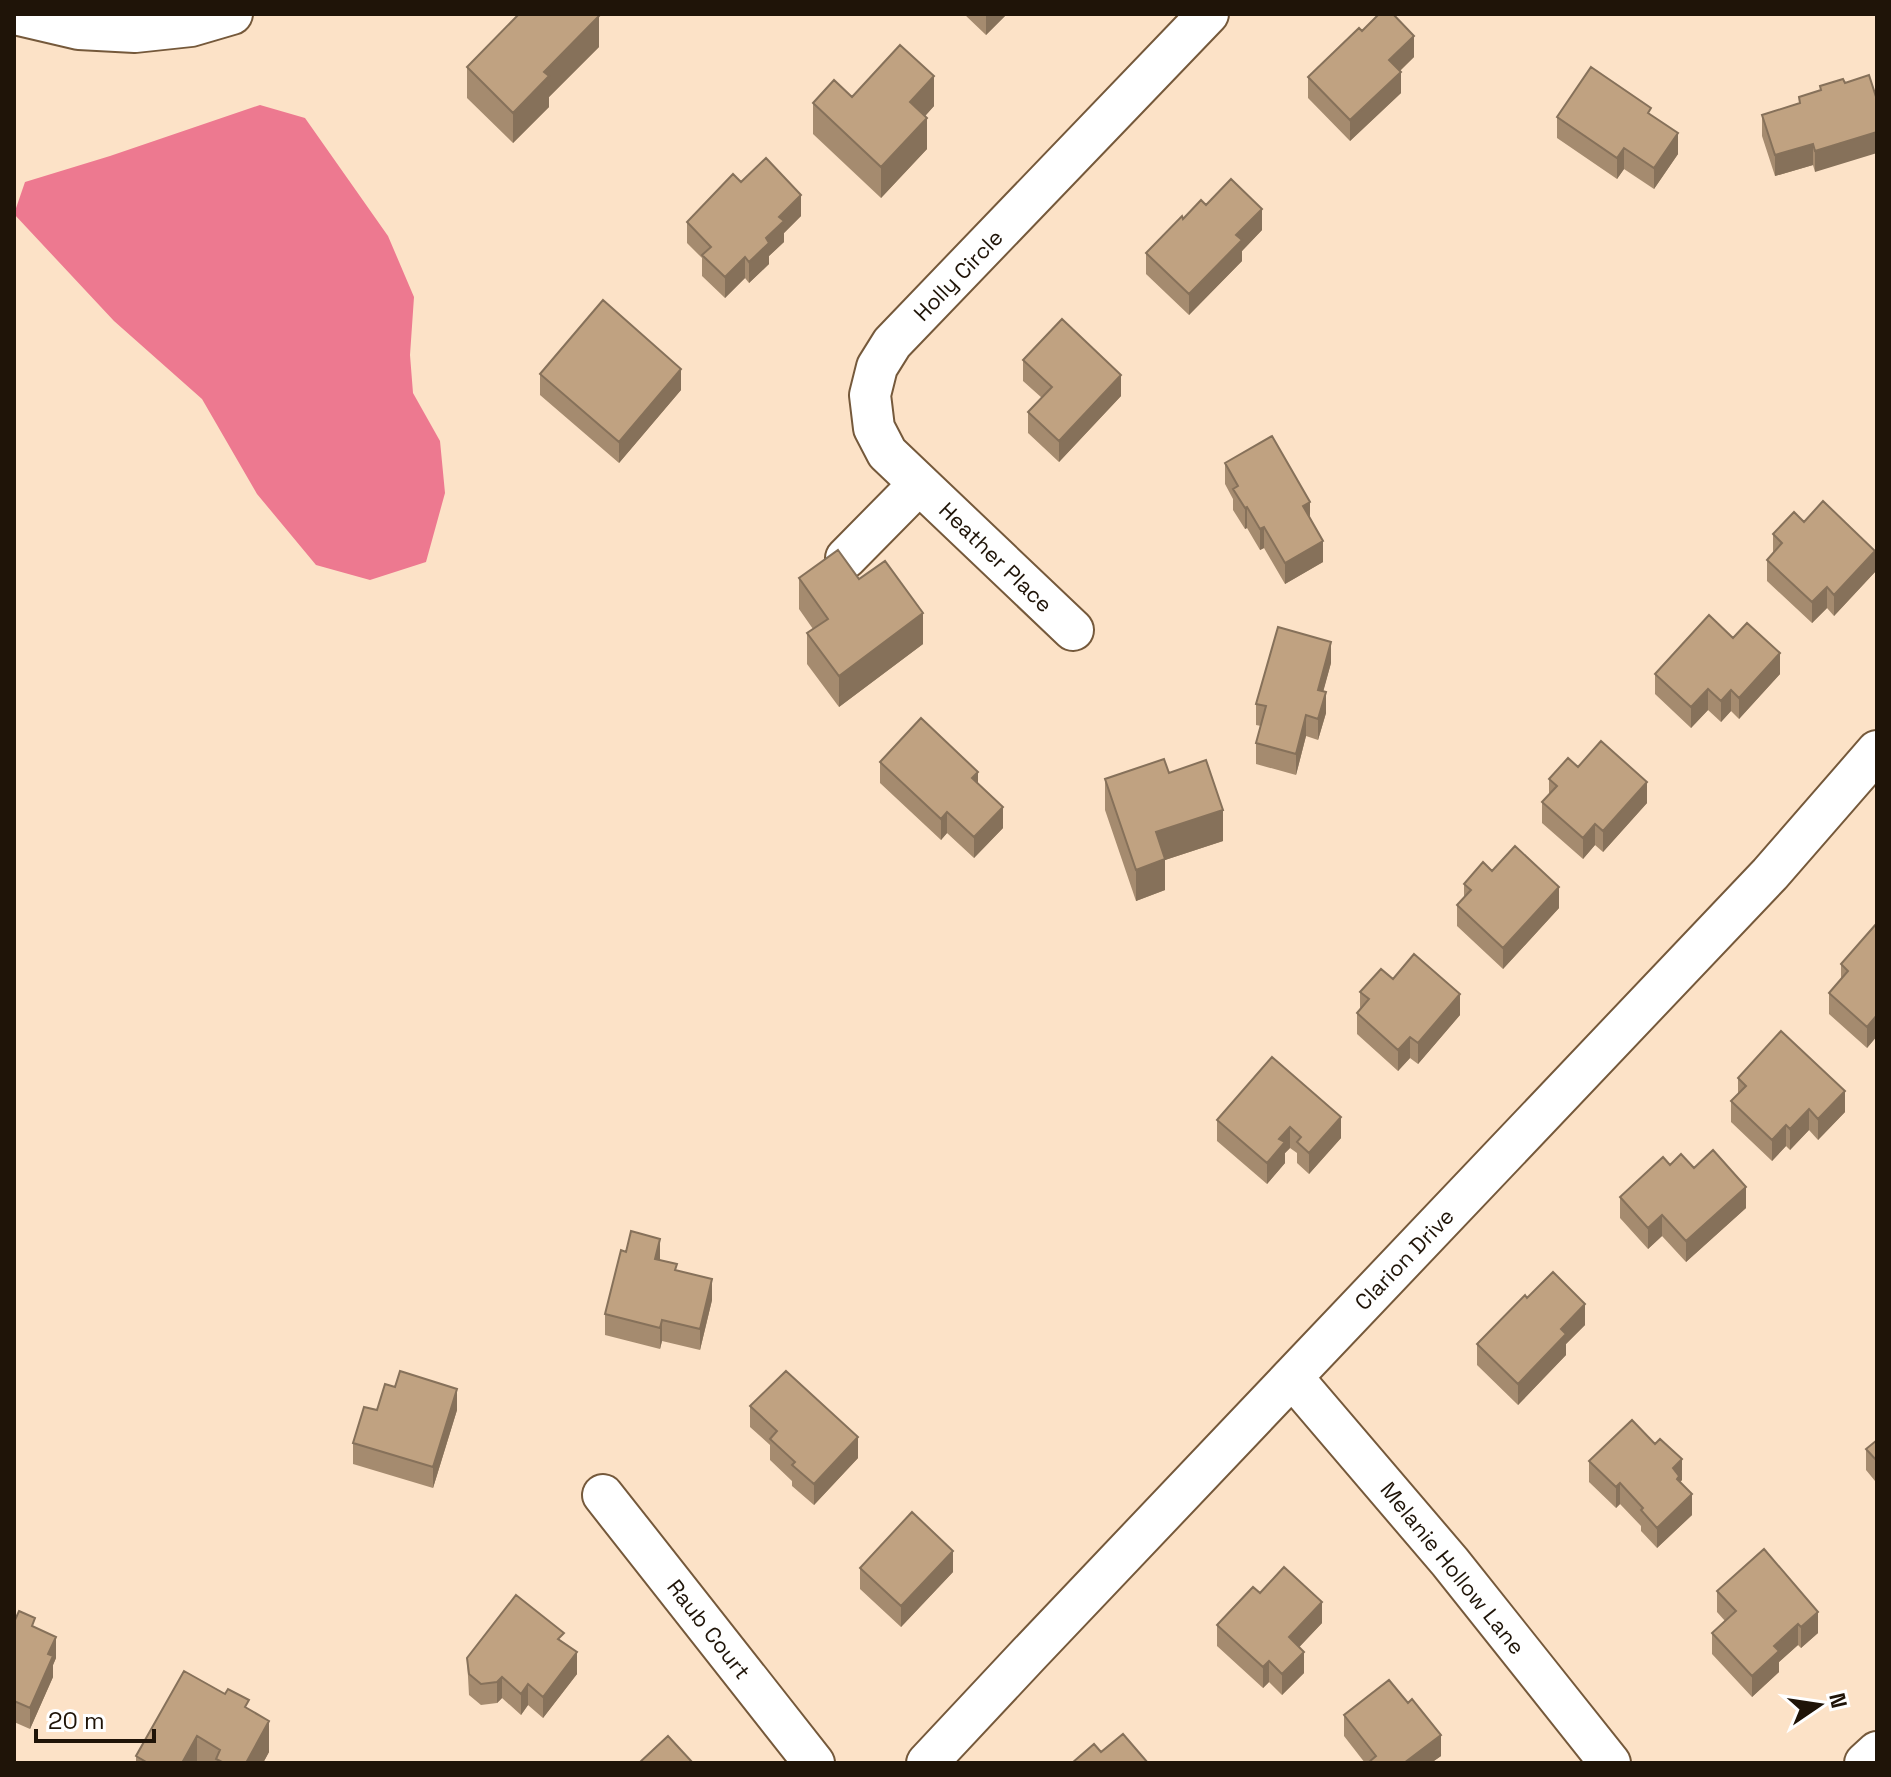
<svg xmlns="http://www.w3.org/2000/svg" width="1891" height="1777" viewBox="0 0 1891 1777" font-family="'Space Grotesk',sans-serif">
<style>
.water{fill:#ed7990}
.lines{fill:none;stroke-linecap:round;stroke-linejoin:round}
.street-casing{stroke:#75593b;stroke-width:44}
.street{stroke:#fff;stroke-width:40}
.wall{fill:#a58b6f}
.shaded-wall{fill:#86715a}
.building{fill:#c0a281;stroke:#86715a;stroke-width:2}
.labels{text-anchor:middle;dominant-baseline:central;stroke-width:6;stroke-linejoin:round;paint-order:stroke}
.street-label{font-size:22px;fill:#1f1408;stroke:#fff}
</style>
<rect width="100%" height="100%" fill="#fce2c7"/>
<!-- water -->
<path class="water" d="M 260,105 L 305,118 L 388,236 L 414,297 L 410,355 L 413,393 L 440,441 L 445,493 L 426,562 L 370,580 L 316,565 L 257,494 L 202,399 L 114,321 L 14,214 L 25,182 L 110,156 Z"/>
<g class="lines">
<!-- street casing -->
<g class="street-casing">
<path id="street" d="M 15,14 L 79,29 L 135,32 L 191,26 L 232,14
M 846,558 L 919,484
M 1073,630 L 887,453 L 874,428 L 870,395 L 877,367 L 892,343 L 1208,14
M 1292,1377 L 1450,1562 L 1610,1763
M 603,1495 L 814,1763
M 927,1763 L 1029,1654 L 1770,874 L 1877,751
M 1865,1763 L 1877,1752"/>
</g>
<!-- street -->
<use href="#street" class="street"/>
</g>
<!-- wall -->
<path class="wall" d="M 964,14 L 1007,14 L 986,35 Z
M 1362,31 L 1414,57 L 1400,71 L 1401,93 L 1350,141 L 1308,98 L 1308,77 Z
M 599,47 L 549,97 L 549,107 L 513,143 L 467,98 L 467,67 Z
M 1843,79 L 1815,172 L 1813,165 L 1775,176 L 1762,136 L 1762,115 L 1799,103 L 1799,97 L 1820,91 L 1820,86 Z
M 852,97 L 934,106 L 925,116 L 927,149 L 881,198 L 813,134 L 813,103 Z
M 1651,115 L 1678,154 L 1654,189 L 1624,169 L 1617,179 L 1557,138 L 1557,117 Z
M 741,182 L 801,216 L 784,233 L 784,242 L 769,256 L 769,264 L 749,283 L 745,278 L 725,298 L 702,276 L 702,258 L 687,243 L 687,222 Z
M 1206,205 L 1262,230 L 1242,251 L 1242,261 L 1189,315 L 1146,274 L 1146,253 L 1183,219 Z
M 1023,360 L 1121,396 L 1059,462 L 1028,433 L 1028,412 L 1042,398 L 1023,381 Z
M 540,374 L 681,390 L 619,463 L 540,395 Z
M 1225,463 L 1310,518 L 1323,562 L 1285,584 L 1264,548 L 1260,550 L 1247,528 L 1245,529 L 1233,510 L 1233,499 L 1225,484 Z
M 1804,522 L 1875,572 L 1834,616 L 1827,608 L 1812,623 L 1767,581 L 1767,560 L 1773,553 L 1773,534 Z
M 799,578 L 859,579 L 923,644 L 839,707 L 807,664 L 807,633 L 813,629 L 799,609 Z
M 1733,638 L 1780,674 L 1739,719 L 1731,711 L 1721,722 L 1708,710 L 1691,728 L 1655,694 L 1655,674 Z
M 1331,663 L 1323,691 L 1326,713 L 1318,740 L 1306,736 L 1296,775 L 1256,764 L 1256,743 L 1261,726 L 1256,725 L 1256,704 Z
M 880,762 L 978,783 L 1003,828 L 974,858 L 947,833 L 941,840 L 880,783 Z
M 1578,767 L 1647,803 L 1603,852 L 1595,845 L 1583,859 L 1542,823 L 1542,802 L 1549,794 L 1549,779 Z
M 1169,773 L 1223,841 L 1165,860 L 1165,890 L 1136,901 L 1105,810 L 1105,779 Z
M 1464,884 L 1559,908 L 1503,969 L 1457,926 L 1457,905 L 1464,898 Z
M 1877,923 L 1877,1036 L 1867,1048 L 1829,1014 L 1829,993 L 1841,979 L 1841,964 Z
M 1393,979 L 1460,1015 L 1418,1064 L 1410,1058 L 1398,1071 L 1357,1034 L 1357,1013 L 1360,1009 L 1360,992 Z
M 1272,1057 L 1341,1138 L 1309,1174 L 1297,1163 L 1297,1153 L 1290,1148 L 1285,1153 L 1285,1163 L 1267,1184 L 1217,1141 L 1217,1120 Z
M 1738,1078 L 1845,1112 L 1818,1140 L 1809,1130 L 1790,1150 L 1786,1146 L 1772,1161 L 1731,1122 L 1731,1101 L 1738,1094 Z
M 1670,1165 L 1694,1168 L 1746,1208 L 1686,1262 L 1662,1236 L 1648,1249 L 1620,1218 L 1620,1197 Z
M 660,1260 L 677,1270 L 712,1300 L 700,1350 L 662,1341 L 660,1349 L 605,1335 L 605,1314 Z
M 1527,1298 L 1585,1325 L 1566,1344 L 1566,1355 L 1518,1405 L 1477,1365 L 1477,1344 Z
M 750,1406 L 858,1458 L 814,1505 L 792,1486 L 792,1481 L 770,1460 L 770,1445 L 750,1427 Z
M 377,1410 L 457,1410 L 433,1488 L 353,1464 L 353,1443 Z
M 1877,1440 L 1877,1496 L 1875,1494 L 1875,1481 L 1866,1470 L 1866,1449 Z
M 1589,1461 L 1682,1480 L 1680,1482 L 1692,1515 L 1657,1548 L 1641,1531 L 1641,1526 L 1620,1504 L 1616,1508 L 1589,1482 Z
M 860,1568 L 953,1572 L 901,1627 L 860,1589 Z
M 1717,1591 L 1818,1633 L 1801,1648 L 1798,1645 L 1779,1662 L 1779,1672 L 1752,1697 L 1712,1654 L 1712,1633 L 1725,1621 L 1717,1612 Z
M 1260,1593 L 1322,1623 L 1299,1647 L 1304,1673 L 1282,1695 L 1269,1682 L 1263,1688 L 1217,1646 L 1217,1625 Z
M 14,1620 L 35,1628 L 56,1658 L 53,1665 L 53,1677 L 30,1729 L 14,1722 Z
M 564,1643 L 577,1674 L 543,1718 L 528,1705 L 521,1715 L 502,1698 L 497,1703 L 481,1705 L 469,1695 L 467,1658 Z
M 1408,1703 L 1441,1756 L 1431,1763 L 1365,1763 L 1344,1736 L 1344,1715 Z
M 249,1709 L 269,1752 L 263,1763 L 136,1763 L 136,1756 Z"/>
<!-- shaded-wall -->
<path class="shaded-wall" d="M 986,14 L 1007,14 L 986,35 Z
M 599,16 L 599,47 L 549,97 L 549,107 L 513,143 L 513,113 L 544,72 Z
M 1414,36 L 1414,57 L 1389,81 L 1389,60 Z
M 1401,72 L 1401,93 L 1350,141 L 1350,120 Z
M 934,76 L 934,106 L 910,133 L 910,102 Z
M 927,118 L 927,149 L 881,198 L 881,167 Z
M 1877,132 L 1877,153 L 1815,172 L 1815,151 Z
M 1678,133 L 1678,154 L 1654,189 L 1654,168 Z
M 1813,144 L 1813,165 L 1775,176 L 1775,155 Z
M 1624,148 L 1624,169 L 1617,179 L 1617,158 Z
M 801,195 L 801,216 L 784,233 L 784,242 L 769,256 L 769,264 L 749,283 L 749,262 L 779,217 Z
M 1262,209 L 1262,230 L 1242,251 L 1242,261 L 1189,315 L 1189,294 L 1236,235 Z
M 745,257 L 745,278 L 725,298 L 725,277 Z
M 681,369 L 681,390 L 619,463 L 619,442 Z
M 1121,375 L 1121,396 L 1059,462 L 1059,441 Z
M 1310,502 L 1310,523 L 1303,506 Z
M 1247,507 L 1247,528 L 1245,529 L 1245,508 Z
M 1264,527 L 1264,548 L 1260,550 L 1260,529 Z
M 1323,541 L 1323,562 L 1285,584 L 1285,563 Z
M 1875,551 L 1875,572 L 1834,616 L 1834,595 Z
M 1827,587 L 1827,608 L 1812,623 L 1812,602 Z
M 923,613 L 923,644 L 839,707 L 839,676 Z
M 1331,642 L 1331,663 L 1318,711 L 1318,690 Z
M 1780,653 L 1780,674 L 1739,719 L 1739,698 Z
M 1708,689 L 1708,710 L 1691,728 L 1691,707 Z
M 1731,690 L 1731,711 L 1721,722 L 1721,701 Z
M 1326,692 L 1326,713 L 1318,740 L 1318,719 Z
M 1306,715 L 1306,736 L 1296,775 L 1296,754 Z
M 978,772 L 978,793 L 972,778 Z
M 1647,782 L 1647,803 L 1603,852 L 1603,831 Z
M 1003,807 L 1003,828 L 974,858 L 974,837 Z
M 1223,810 L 1223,841 L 1165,860 L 1165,890 L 1136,901 L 1136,870 L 1156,832 Z
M 947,812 L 947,833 L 941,840 L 941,819 Z
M 1595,824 L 1595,845 L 1583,859 L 1583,838 Z
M 1559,887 L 1559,908 L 1503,969 L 1503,948 Z
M 1460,994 L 1460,1015 L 1418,1064 L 1418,1043 Z
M 1877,1015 L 1877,1036 L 1867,1048 L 1867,1027 Z
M 1410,1037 L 1410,1058 L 1398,1071 L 1398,1050 Z
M 1845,1091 L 1845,1112 L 1818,1140 L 1818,1119 Z
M 1809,1109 L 1809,1130 L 1790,1150 L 1790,1129 Z
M 1341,1117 L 1341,1138 L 1309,1174 L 1309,1153 Z
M 1786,1125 L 1786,1146 L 1772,1161 L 1772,1140 Z
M 1290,1127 L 1290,1148 L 1285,1153 L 1285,1163 L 1267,1184 L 1267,1163 L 1279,1139 Z
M 1746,1187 L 1746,1208 L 1686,1262 L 1686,1241 Z
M 1662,1215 L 1662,1236 L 1648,1249 L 1648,1228 Z
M 660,1239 L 660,1260 L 655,1259 Z
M 712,1279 L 712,1300 L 700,1350 L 700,1329 Z
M 1585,1304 L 1585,1325 L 1566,1344 L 1566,1355 L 1518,1405 L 1518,1384 L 1561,1329 Z
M 662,1320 L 662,1341 L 660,1349 L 660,1328 Z
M 457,1389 L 457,1410 L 433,1488 L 433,1467 Z
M 858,1437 L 858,1458 L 814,1505 L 814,1484 Z
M 1682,1459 L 1682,1480 L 1679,1483 L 1673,1468 Z
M 1620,1483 L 1620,1504 L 1616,1508 L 1616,1487 Z
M 1692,1494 L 1692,1515 L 1657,1548 L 1657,1528 Z
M 953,1551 L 953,1572 L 901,1627 L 901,1606 Z
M 1322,1602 L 1322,1623 L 1289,1658 L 1289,1637 Z
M 1818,1612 L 1818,1633 L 1801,1648 L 1801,1627 Z
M 1798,1624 L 1798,1645 L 1779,1662 L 1779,1672 L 1752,1697 L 1752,1676 L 1774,1646 Z
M 56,1637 L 56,1658 L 53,1665 L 53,1677 L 30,1729 L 30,1708 L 48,1654 Z
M 577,1652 L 577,1674 L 543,1718 L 543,1697 Z
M 1304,1652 L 1304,1673 L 1282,1695 L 1282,1674 Z
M 1269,1661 L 1269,1682 L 1263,1688 L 1263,1667 Z
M 502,1677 L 502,1698 L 497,1703 L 497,1682 Z
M 528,1684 L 528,1705 L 521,1715 L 521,1694 Z
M 269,1721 L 269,1752 L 263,1763 L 246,1763 Z
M 1441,1735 L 1441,1756 L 1431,1763 L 1404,1763 Z
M 197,1736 L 197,1763 L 182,1763 Z"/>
<!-- building -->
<path class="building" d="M 519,14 L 596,14 L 599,16 L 544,72 L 549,76 L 513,113 L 467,67 Z
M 1379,14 L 1393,14 L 1414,36 L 1389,60 L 1401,72 L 1350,120 L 1308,77 L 1359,28 L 1362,31 Z
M 900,45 L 934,76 L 910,102 L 927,118 L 881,167 L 813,103 L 834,80 L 852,97 Z
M 1591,67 L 1651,108 L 1648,113 L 1678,133 L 1654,168 L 1624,148 L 1617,158 L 1557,117 Z
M 1869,75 L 1877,100 L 1877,132 L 1815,151 L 1813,144 L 1775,155 L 1762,115 L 1800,103 L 1799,97 L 1821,90 L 1820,86 L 1843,79 L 1845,83 Z
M 766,158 L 801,195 L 779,217 L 784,221 L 766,238 L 769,243 L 749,262 L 745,257 L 725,277 L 702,255 L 711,247 L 687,222 L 733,174 L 741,182 Z
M 1231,179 L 1262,209 L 1236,235 L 1242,240 L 1189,294 L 1146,253 L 1182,216 L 1183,219 L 1201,200 L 1206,205 Z
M 603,300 L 681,369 L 619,442 L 540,374 Z
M 1062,319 L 1121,375 L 1059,441 L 1028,412 L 1052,387 L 1023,360 Z
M 1272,436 L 1310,502 L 1303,506 L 1323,541 L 1285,563 L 1264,527 L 1260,529 L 1247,507 L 1245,508 L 1233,489 L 1238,486 L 1225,463 Z
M 1823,501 L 1875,551 L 1834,595 L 1827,587 L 1812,602 L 1767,560 L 1782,543 L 1773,534 L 1794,512 L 1804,522 Z
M 838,550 L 859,579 L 885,561 L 923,613 L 839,676 L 807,633 L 828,619 L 799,578 Z
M 1709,615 L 1733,638 L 1747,623 L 1780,653 L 1739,698 L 1731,690 L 1721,701 L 1708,689 L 1691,707 L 1655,674 Z
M 1278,627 L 1331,642 L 1318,690 L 1326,692 L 1318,719 L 1306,715 L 1296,754 L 1256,743 L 1266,706 L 1256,704 Z
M 921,718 L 978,772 L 972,778 L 1003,807 L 974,837 L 947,812 L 941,819 L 880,762 Z
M 1601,741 L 1647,782 L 1603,831 L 1595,824 L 1583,838 L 1542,802 L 1557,786 L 1549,779 L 1568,758 L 1578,767 Z
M 1164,759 L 1169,773 L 1206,760 L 1223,810 L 1156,832 L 1165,859 L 1136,870 L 1105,779 Z
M 1515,846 L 1559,887 L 1503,948 L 1457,905 L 1471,890 L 1464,884 L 1483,862 L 1492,871 Z
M 1877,923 L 1877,1015 L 1867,1027 L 1829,993 L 1848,971 L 1841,964 Z
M 1414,954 L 1460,994 L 1418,1043 L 1410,1037 L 1398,1050 L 1357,1013 L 1369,999 L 1360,992 L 1381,969 L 1393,979 Z
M 1781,1031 L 1845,1091 L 1818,1119 L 1809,1109 L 1790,1129 L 1786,1125 L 1772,1140 L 1731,1101 L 1746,1086 L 1738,1078 Z
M 1272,1057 L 1341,1117 L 1309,1153 L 1297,1142 L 1301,1137 L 1290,1127 L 1279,1139 L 1285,1142 L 1267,1163 L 1217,1120 Z
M 1713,1150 L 1746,1187 L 1686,1241 L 1662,1215 L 1648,1228 L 1620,1197 L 1663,1157 L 1670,1165 L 1681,1154 L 1694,1168 Z
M 631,1231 L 660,1239 L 655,1259 L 677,1264 L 675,1270 L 712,1279 L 700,1329 L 662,1320 L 660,1328 L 605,1314 L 621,1250 L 626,1252 Z
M 1553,1272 L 1585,1304 L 1561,1329 L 1566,1334 L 1518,1384 L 1477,1344 L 1525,1295 L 1527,1298 Z
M 400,1371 L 457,1389 L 433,1467 L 353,1443 L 364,1407 L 377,1410 L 385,1384 L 395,1387 Z
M 786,1371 L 858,1437 L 814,1484 L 792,1465 L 795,1462 L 770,1439 L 777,1431 L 750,1406 Z
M 1632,1420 L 1655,1444 L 1660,1439 L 1682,1459 L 1673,1468 L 1679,1476 L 1677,1479 L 1692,1494 L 1657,1528 L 1641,1510 L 1643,1508 L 1620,1483 L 1616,1487 L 1589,1461 Z
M 1877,1440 L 1877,1461 L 1866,1449 Z
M 912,1512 L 953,1551 L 901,1606 L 860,1568 Z
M 1764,1549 L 1818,1612 L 1801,1627 L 1798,1624 L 1774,1646 L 1779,1651 L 1752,1676 L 1712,1633 L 1736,1611 L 1717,1591 Z
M 1284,1567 L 1322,1602 L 1289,1637 L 1304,1652 L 1282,1674 L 1269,1661 L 1263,1667 L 1217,1625 L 1253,1587 L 1260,1593 Z
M 516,1595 L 564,1633 L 558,1639 L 577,1652 L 543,1697 L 528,1684 L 521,1694 L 502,1677 L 497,1682 L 481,1684 L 469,1674 L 467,1658 Z
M 19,1611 L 35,1618 L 32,1626 L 56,1637 L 48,1654 L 53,1656 L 30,1708 L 14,1701 L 14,1620 L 15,1620 Z
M 184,1671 L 225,1694 L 228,1689 L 249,1700 L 245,1707 L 269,1721 L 246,1763 L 224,1763 L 216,1759 L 220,1750 L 197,1736 L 182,1763 L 148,1763 L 136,1756 Z
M 1389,1680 L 1408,1703 L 1412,1699 L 1441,1735 L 1404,1763 L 1370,1763 L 1369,1762 L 1376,1756 L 1344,1715 Z
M 1123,1734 L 1148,1763 L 1072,1763 L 1094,1744 L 1101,1752 Z
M 668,1736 L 693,1763 L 639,1763 Z"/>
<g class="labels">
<!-- street labels -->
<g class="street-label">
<text transform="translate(958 275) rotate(-46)">Holly Circle</text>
<text transform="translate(996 557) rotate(44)">Heather Place</text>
<text transform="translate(1404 1259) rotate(-46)">Clarion Drive</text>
<text transform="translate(1453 1568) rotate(51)">Melanie Hollow Lane</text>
<text transform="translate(709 1629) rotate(52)">Raub Court</text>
</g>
</g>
<!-- border -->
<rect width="1891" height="1777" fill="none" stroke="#1f1408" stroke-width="32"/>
<!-- north arrow -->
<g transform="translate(1819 1705) rotate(77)" stroke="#ffffff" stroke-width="6" paint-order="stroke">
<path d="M0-6L14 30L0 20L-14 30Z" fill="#1f1408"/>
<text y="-12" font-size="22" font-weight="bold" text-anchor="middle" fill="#1f1408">N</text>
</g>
<!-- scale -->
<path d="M36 1729v12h118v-12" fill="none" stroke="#1f1408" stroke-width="4"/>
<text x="48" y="1729" font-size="24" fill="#1f1408" stroke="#ffffff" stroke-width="6" paint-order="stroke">20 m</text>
</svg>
